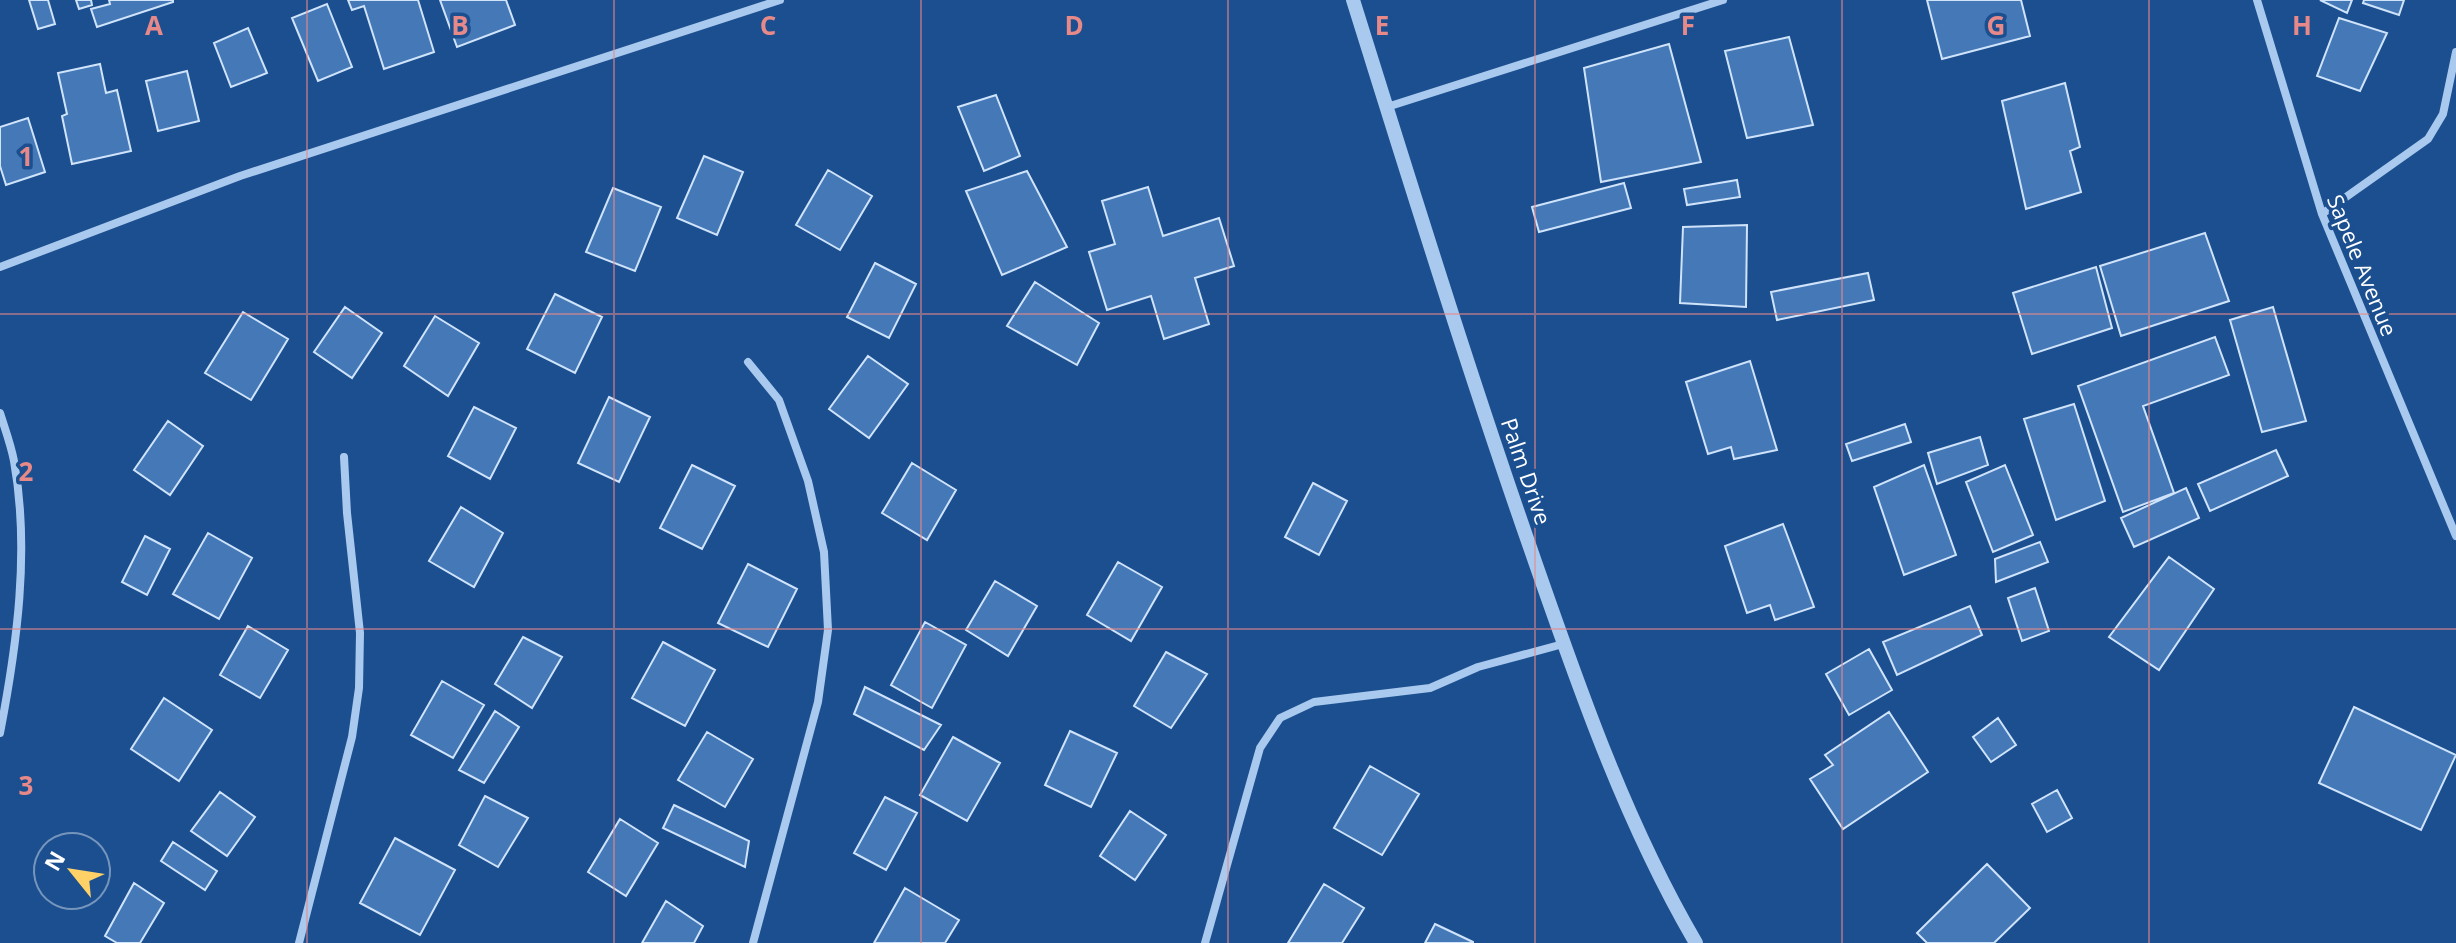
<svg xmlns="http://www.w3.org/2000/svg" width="2456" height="943" viewBox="0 0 2456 943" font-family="'Open Sans',sans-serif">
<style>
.building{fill:#4478b7;stroke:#cfe3fa;stroke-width:2}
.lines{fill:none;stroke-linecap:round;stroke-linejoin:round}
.minor{stroke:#a9c9ee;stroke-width:8}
.tertiary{stroke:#a9c9ee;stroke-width:14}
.grid{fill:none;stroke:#e88989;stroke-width:2;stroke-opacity:0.55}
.labels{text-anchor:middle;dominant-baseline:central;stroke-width:7;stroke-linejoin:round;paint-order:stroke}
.street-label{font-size:22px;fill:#fff;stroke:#1b4f8f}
.grid-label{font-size:26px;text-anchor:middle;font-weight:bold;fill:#e88989;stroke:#1b4f8f;stroke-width:7;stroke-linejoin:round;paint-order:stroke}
</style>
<rect width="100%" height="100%" fill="#1b4f8f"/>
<!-- building -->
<path class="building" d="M 29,0 L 48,0 L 55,24 L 38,29 Z
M 76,0 L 91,0 L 92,5 L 79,9 Z
M 109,0 L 173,0 L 173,2 L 97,27 L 91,9 L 110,4 Z
M 348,0 L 418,0 L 434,52 L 384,69 L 364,6 L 352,10 Z
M 440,0 L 506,0 L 515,25 L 457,47 Z
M 1927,0 L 2021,0 L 2030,36 L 1942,59 Z
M 2320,0 L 2352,0 L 2347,13 Z
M 2364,0 L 2404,0 L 2399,15 L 2363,3 Z
M 327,4 L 352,67 L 318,81 L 292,18 Z
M 2339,18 L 2387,33 L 2360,91 L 2317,76 Z
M 248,28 L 267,73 L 231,87 L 214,43 Z
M 1789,37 L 1813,125 L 1747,138 L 1725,51 Z
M 1669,44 L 1701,162 L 1601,182 L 1584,68 Z
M 100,64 L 106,93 L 117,90 L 131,151 L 72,164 L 62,116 L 67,114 L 58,73 Z
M 187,71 L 199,121 L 158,131 L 146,81 Z
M 2065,83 L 2080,147 L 2070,151 L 2081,192 L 2026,209 L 2002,101 Z
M 996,95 L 1020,156 L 984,171 L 958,107 Z
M 28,118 L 45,172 L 6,185 L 0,166 L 0,127 Z
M 704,156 L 743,172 L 717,235 L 677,218 Z
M 828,170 L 872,196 L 840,250 L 796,225 Z
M 1027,171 L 1067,247 L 1002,275 L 966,191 Z
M 1737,180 L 1740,197 L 1687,205 L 1684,189 Z
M 1624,183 L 1631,208 L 1539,232 L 1532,207 Z
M 1148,187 L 1163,236 L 1219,218 L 1234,266 L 1195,278 L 1209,324 L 1164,339 L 1151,296 L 1107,310 L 1089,252 L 1115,244 L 1102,201 Z
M 613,188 L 661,207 L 635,271 L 586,252 Z
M 1747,225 L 1746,307 L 1680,303 L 1683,227 Z
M 2205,233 L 2229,301 L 2121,336 L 2100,266 Z
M 875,263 L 916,284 L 889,338 L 847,317 Z
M 2096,267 L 2112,328 L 2032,354 L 2013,293 Z
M 1868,273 L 1874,300 L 1777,320 L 1771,292 Z
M 1035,282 L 1099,323 L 1077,365 L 1007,326 Z
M 555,294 L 602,317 L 575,373 L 527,349 Z
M 345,307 L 382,333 L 352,378 L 314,352 Z
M 2273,307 L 2306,421 L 2262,432 L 2230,320 Z
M 243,312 L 288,339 L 251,400 L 205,373 Z
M 435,316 L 479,343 L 448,396 L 404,366 Z
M 2215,337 L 2229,375 L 2143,406 L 2174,493 L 2123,512 L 2078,386 Z
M 868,356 L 908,384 L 869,438 L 829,409 Z
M 1750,361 L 1777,450 L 1734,459 L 1731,447 L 1708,454 L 1686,382 Z
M 609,397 L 650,417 L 619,482 L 578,463 Z
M 2074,404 L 2105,501 L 2056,520 L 2024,419 Z
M 474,407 L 516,428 L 490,479 L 448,456 Z
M 168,421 L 203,446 L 170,495 L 134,470 Z
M 1905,424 L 1911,442 L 1852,461 L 1846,444 Z
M 1980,437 L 1988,465 L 1937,484 L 1928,453 Z
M 2276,450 L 2288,476 L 2210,511 L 2198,484 Z
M 912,463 L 956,490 L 927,540 L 882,513 Z
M 692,465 L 735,486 L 702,549 L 660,528 Z
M 1924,465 L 1956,555 L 1904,575 L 1874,487 Z
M 2005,465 L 2033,535 L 1993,552 L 1966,482 Z
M 1313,483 L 1347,501 L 1319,555 L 1285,537 Z
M 2186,488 L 2199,518 L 2134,547 L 2121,518 Z
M 461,507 L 503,533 L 474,587 L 429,561 Z
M 1783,524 L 1814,607 L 1775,620 L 1770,605 L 1747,613 L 1725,546 Z
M 208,533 L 252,558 L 219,619 L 173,594 Z
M 145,536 L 170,549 L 147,595 L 122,582 Z
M 2040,542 L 2048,562 L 1996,582 L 1995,559 Z
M 2169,557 L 2214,589 L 2159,670 L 2109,637 Z
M 1118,562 L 1162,587 L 1131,641 L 1087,615 Z
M 748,564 L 797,589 L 768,647 L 718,623 Z
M 995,581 L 1037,606 L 1008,656 L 966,630 Z
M 2035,588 L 2049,631 L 2022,641 L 2008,598 Z
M 1970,606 L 1982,635 L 1897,675 L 1883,642 Z
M 925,622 L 966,645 L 932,708 L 891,685 Z
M 248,626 L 288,650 L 260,698 L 220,675 Z
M 523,637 L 562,657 L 532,708 L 495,684 Z
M 663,642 L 715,670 L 685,726 L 632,698 Z
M 1869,649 L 1892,690 L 1849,715 L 1826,674 Z
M 1166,652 L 1207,674 L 1171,728 L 1134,706 Z
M 442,681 L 484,705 L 453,758 L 411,735 Z
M 865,687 L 941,725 L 924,750 L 854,714 Z
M 164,698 L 212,730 L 179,781 L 131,749 Z
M 2354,707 L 2456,755 L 2421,830 L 2319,783 Z
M 495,711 L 519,727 L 484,783 L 459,770 Z
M 1889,712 L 1928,772 L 1843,829 L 1810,779 L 1833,765 L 1825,755 Z
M 1998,718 L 2016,745 L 1991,762 L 1973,737 Z
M 1070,731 L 1117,753 L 1091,807 L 1045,785 Z
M 707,732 L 753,759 L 725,807 L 678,780 Z
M 953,737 L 1000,763 L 967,821 L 920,795 Z
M 1370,766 L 1419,794 L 1382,855 L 1334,828 Z
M 2057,790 L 2072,818 L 2047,832 L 2032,804 Z
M 220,792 L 255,817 L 227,856 L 191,831 Z
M 485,796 L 528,818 L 498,867 L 459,845 Z
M 885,797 L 917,813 L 886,870 L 854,853 Z
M 674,805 L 749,841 L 745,867 L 663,828 Z
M 1130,811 L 1166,835 L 1135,880 L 1100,856 Z
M 620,819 L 658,843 L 626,896 L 588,872 Z
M 395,838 L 455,870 L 420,935 L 360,903 Z
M 173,842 L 217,871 L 205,890 L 161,861 Z
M 1987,864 L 2030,908 L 1994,943 L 1927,943 L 1917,933 Z
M 134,883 L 164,903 L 140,943 L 117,943 L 105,936 Z
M 1324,884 L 1364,908 L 1342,943 L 1288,943 Z
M 905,888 L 959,920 L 945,943 L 874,943 Z
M 666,901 L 703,926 L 694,943 L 642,943 Z
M 1435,924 L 1473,942 L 1473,943 L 1425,943 Z"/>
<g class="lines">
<!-- minor -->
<path class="minor" d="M 2257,0 L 2322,214 L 2456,536
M 1387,107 L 1723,0
M 2322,214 L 2428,139 L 2443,114 L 2456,52
M 0,267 L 240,176 L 780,0
M 748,362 L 779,400 L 808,481 L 824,552 L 828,630 L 818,702 L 753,943
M 0,413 C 5,429 11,445 14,461 C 30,550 17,645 0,733
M 299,943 L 352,737 L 359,688 L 360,633 L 347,513 L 344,457
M 1205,943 L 1260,748 L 1280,718 L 1314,702 L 1430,688 L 1478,667 L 1563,644"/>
<!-- tertiary -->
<path class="tertiary" d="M 1353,0 C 1411,185 1468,370 1532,553 C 1578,685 1625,822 1696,943"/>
</g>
<!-- grid -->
<path class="grid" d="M 307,0 L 307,943M 614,0 L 614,943M 921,0 L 921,943M 1228,0 L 1228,943M 1535,0 L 1535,943M 1842,0 L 1842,943M 2149,0 L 2149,943M 0,314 L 2456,314M 0,629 L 2456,629"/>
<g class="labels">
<!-- street labels -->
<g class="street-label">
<text transform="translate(2363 265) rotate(68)">Sapele Avenue</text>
<text transform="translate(1527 471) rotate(71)">Palm Drive</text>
</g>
</g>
<g class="grid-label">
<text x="154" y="35">A</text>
<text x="460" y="35">B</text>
<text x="768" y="35">C</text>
<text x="1074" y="35">D</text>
<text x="1382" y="35">E</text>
<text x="1688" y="35">F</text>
<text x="1996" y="35">G</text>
<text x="2302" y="35">H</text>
<text x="26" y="166">1</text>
<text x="26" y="481">2</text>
<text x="26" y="795">3</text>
</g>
<!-- north arrow -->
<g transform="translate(72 871) rotate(300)"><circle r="38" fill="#1b4f8f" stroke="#7695bc" stroke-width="2"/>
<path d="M0-6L14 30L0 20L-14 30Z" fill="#ffd166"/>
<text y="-12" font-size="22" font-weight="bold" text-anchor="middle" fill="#ffffff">N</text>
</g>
</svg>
